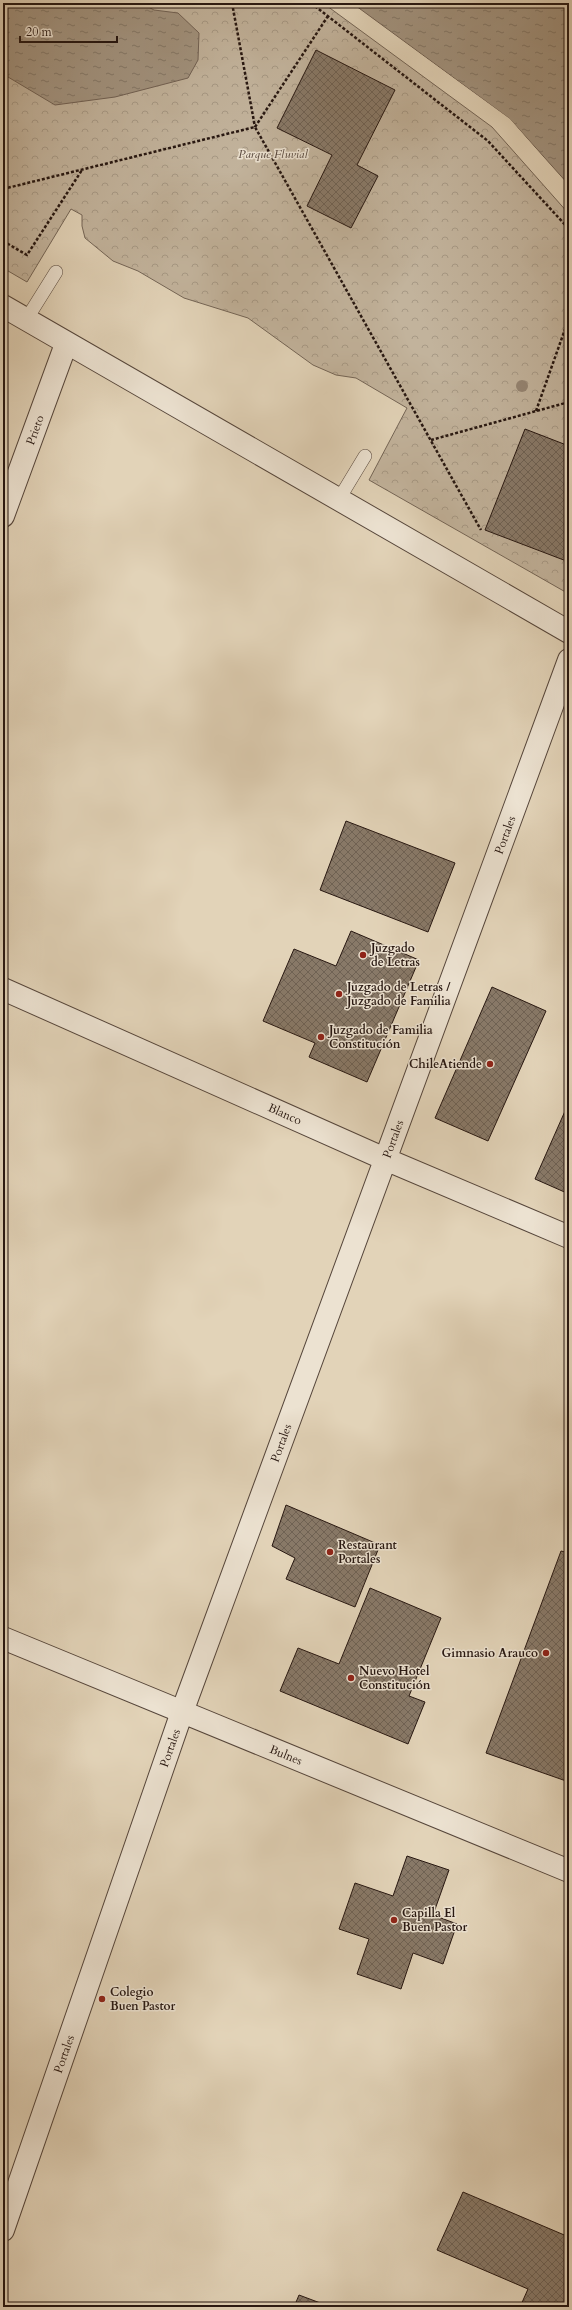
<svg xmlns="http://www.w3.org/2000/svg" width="572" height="2310" viewBox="0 0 572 2310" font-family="Cardo,serif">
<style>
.forest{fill:url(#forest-crowns);stroke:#746556}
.water{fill:url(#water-ripples);stroke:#716153}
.pier{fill:#e2d3b8}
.building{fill:url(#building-cross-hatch);stroke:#271711}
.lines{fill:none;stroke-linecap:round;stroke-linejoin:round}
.service-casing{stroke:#56463b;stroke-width:14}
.minor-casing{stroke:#56463b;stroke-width:24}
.tertiary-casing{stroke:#56463b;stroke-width:24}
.path{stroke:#271711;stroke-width:2.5;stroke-dasharray:3 2;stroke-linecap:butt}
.service{stroke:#ece2d1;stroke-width:13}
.minor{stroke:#ece2d1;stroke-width:22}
.tertiary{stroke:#ece2d1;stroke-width:22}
.tree{fill:#958573}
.poi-dot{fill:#8f2418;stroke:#ece2d1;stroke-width:1.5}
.labels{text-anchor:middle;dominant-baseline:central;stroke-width:3;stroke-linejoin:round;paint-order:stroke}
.park-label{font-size:12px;font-style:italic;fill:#56463b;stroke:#ece2d1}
.street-label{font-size:12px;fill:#271711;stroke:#ece2d1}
.poi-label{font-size:12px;font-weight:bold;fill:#271711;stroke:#ece2d1;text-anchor:start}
</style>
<defs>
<pattern id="forest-crowns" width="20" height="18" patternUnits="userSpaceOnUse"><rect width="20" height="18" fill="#c2b39c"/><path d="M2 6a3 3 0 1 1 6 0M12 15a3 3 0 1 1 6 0" fill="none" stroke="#a79985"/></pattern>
<pattern id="water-ripples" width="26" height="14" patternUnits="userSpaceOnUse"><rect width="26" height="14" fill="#a2937f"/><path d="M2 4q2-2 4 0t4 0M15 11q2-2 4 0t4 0" fill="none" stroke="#847767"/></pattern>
<pattern id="building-cross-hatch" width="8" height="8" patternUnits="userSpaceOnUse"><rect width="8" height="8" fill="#887968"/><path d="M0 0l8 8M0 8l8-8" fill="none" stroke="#6f6254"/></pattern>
</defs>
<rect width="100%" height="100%" fill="#e2d3b8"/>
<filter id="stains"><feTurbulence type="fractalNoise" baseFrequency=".005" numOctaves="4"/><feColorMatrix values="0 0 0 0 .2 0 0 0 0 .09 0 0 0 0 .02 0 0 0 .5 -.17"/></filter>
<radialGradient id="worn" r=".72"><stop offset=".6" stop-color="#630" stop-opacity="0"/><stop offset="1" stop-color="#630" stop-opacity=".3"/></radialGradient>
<!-- forest -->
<path class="forest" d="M 3,3 L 323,3 L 492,127 L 569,214 L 569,594 L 369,480 L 407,408 L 356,378 L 336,375 L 313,365 L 248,318 L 184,298 L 138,271 L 113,261 L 85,238 L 82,226 L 82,215 L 71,209 L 27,282 L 3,268 Z"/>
<!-- water -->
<path class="water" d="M 3,3 L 141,3 L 154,10 L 178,13 L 199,33 L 198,60 L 188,78 L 115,97 L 55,105 L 3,74 Z
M 352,3 L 569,3 L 569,185 L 510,119 Z"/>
<!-- pier -->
<path class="pier" d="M 350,3 L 510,119 L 569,187 L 508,120 Z"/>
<!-- building -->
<path class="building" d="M 316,50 L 395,90 L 357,165 L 378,176 L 351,228 L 307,206 L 332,155 L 277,128 Z
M 525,429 L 569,446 L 569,562 L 485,530 Z
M 346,821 L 455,863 L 428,932 L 320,890 Z
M 351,931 L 419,960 L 367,1082 L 309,1057 L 315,1043 L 263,1021 L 294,949 L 336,966 Z
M 492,987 L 546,1011 L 488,1141 L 435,1118 Z
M 569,1102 L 569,1194 L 535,1179 Z
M 286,1505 L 380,1545 L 355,1607 L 286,1579 L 295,1558 L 272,1546 Z
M 561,1551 L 569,1553 L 569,1782 L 486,1753 Z
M 370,1588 L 441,1618 L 409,1696 L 425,1702 L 408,1744 L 280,1691 L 298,1648 L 339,1664 Z
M 407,1856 L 449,1870 L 433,1915 L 457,1924 L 443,1964 L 413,1953 L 401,1989 L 357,1974 L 369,1939 L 339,1929 L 355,1883 L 393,1896 Z
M 463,2192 L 569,2237 L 569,2307 L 520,2307 L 528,2289 L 437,2250 Z
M 299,2295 L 331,2307 L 294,2307 Z"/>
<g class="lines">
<!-- service casing -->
<g class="service-casing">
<path id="service" d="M 26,320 L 56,272
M 339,499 L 365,456"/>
</g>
<!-- minor casing -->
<g class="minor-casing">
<path id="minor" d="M 3,306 L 569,632
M 3,516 L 66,344
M 3,989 L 385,1159 L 569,1237
M 182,1712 L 569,660"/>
</g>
<!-- tertiary casing -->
<g class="tertiary-casing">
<path id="tertiary" d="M 3,1638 L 569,1871
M 3,2230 L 182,1712"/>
</g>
<!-- path -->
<path class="path" d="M 232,3 L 255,127
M 311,3 L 488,141 L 569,229
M 255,127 L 328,16
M 3,189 L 255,127 L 481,530
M 3,241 L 27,255 L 82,170
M 536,411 L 569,318
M 431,440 L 569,402"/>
<!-- service -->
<use href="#service" class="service"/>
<!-- minor -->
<use href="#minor" class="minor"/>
<!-- tertiary -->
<use href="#tertiary" class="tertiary"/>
</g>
<!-- trees -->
<circle class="tree" cx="522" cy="386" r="6"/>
<!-- markers -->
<g class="poi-dot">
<circle cx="363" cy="955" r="4"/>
<circle cx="339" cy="994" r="4"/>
<circle cx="321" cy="1037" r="4"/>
<circle cx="490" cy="1064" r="4"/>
<circle cx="330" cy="1552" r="4"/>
<circle cx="546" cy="1653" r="4"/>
<circle cx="351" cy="1678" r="4"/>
<circle cx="394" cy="1920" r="4"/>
<circle cx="102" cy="1999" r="4"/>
</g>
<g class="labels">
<!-- park labels -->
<g class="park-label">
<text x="273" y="154">Parque Fluvial</text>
</g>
<!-- street labels -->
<g class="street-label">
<text transform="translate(35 430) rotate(-70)">Prieto</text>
<text transform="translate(505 835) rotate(-70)">Portales</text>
<text transform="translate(285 1114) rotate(24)">Blanco</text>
<text transform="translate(393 1139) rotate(-70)">Portales</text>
<text transform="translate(281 1443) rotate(-70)">Portales</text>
<text transform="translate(170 1748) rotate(-71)">Portales</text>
<text transform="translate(286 1755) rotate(22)">Bulnes</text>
<text transform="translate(64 2054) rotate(-71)">Portales</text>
</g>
<!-- poi labels -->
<g class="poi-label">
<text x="371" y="948">Juzgado<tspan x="371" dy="14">de Letras</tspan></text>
<text x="347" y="987">Juzgado de Letras /<tspan x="347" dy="14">Juzgado de Familia</tspan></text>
<text x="329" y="1030">Juzgado de Familia<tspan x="329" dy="14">Constitución</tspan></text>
<text x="482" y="1064" text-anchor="end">ChileAtiende</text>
<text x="338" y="1545">Restaurant<tspan x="338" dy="14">Portales</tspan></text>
<text x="538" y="1653" text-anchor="end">Gimnasio Arauco</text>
<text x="359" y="1671">Nuevo Hotel<tspan x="359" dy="14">Constitución</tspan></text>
<text x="402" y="1913">Capilla El<tspan x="402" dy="14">Buen Pastor</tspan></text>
<text x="110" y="1992">Colegio<tspan x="110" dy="14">Buen Pastor</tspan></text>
</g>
</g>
<!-- margin -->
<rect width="572" height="2310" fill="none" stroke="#e2d3b8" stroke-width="16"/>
<rect x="4" y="4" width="564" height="2302" fill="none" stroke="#271711" stroke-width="2"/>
<rect x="8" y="8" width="556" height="2294" fill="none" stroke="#271711"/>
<!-- scale -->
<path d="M20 36v6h97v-6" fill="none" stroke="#271711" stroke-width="2"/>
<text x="26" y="36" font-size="12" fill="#271711" stroke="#ece2d1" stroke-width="3" paint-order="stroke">20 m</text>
<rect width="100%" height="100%" filter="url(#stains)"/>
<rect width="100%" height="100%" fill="url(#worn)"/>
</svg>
